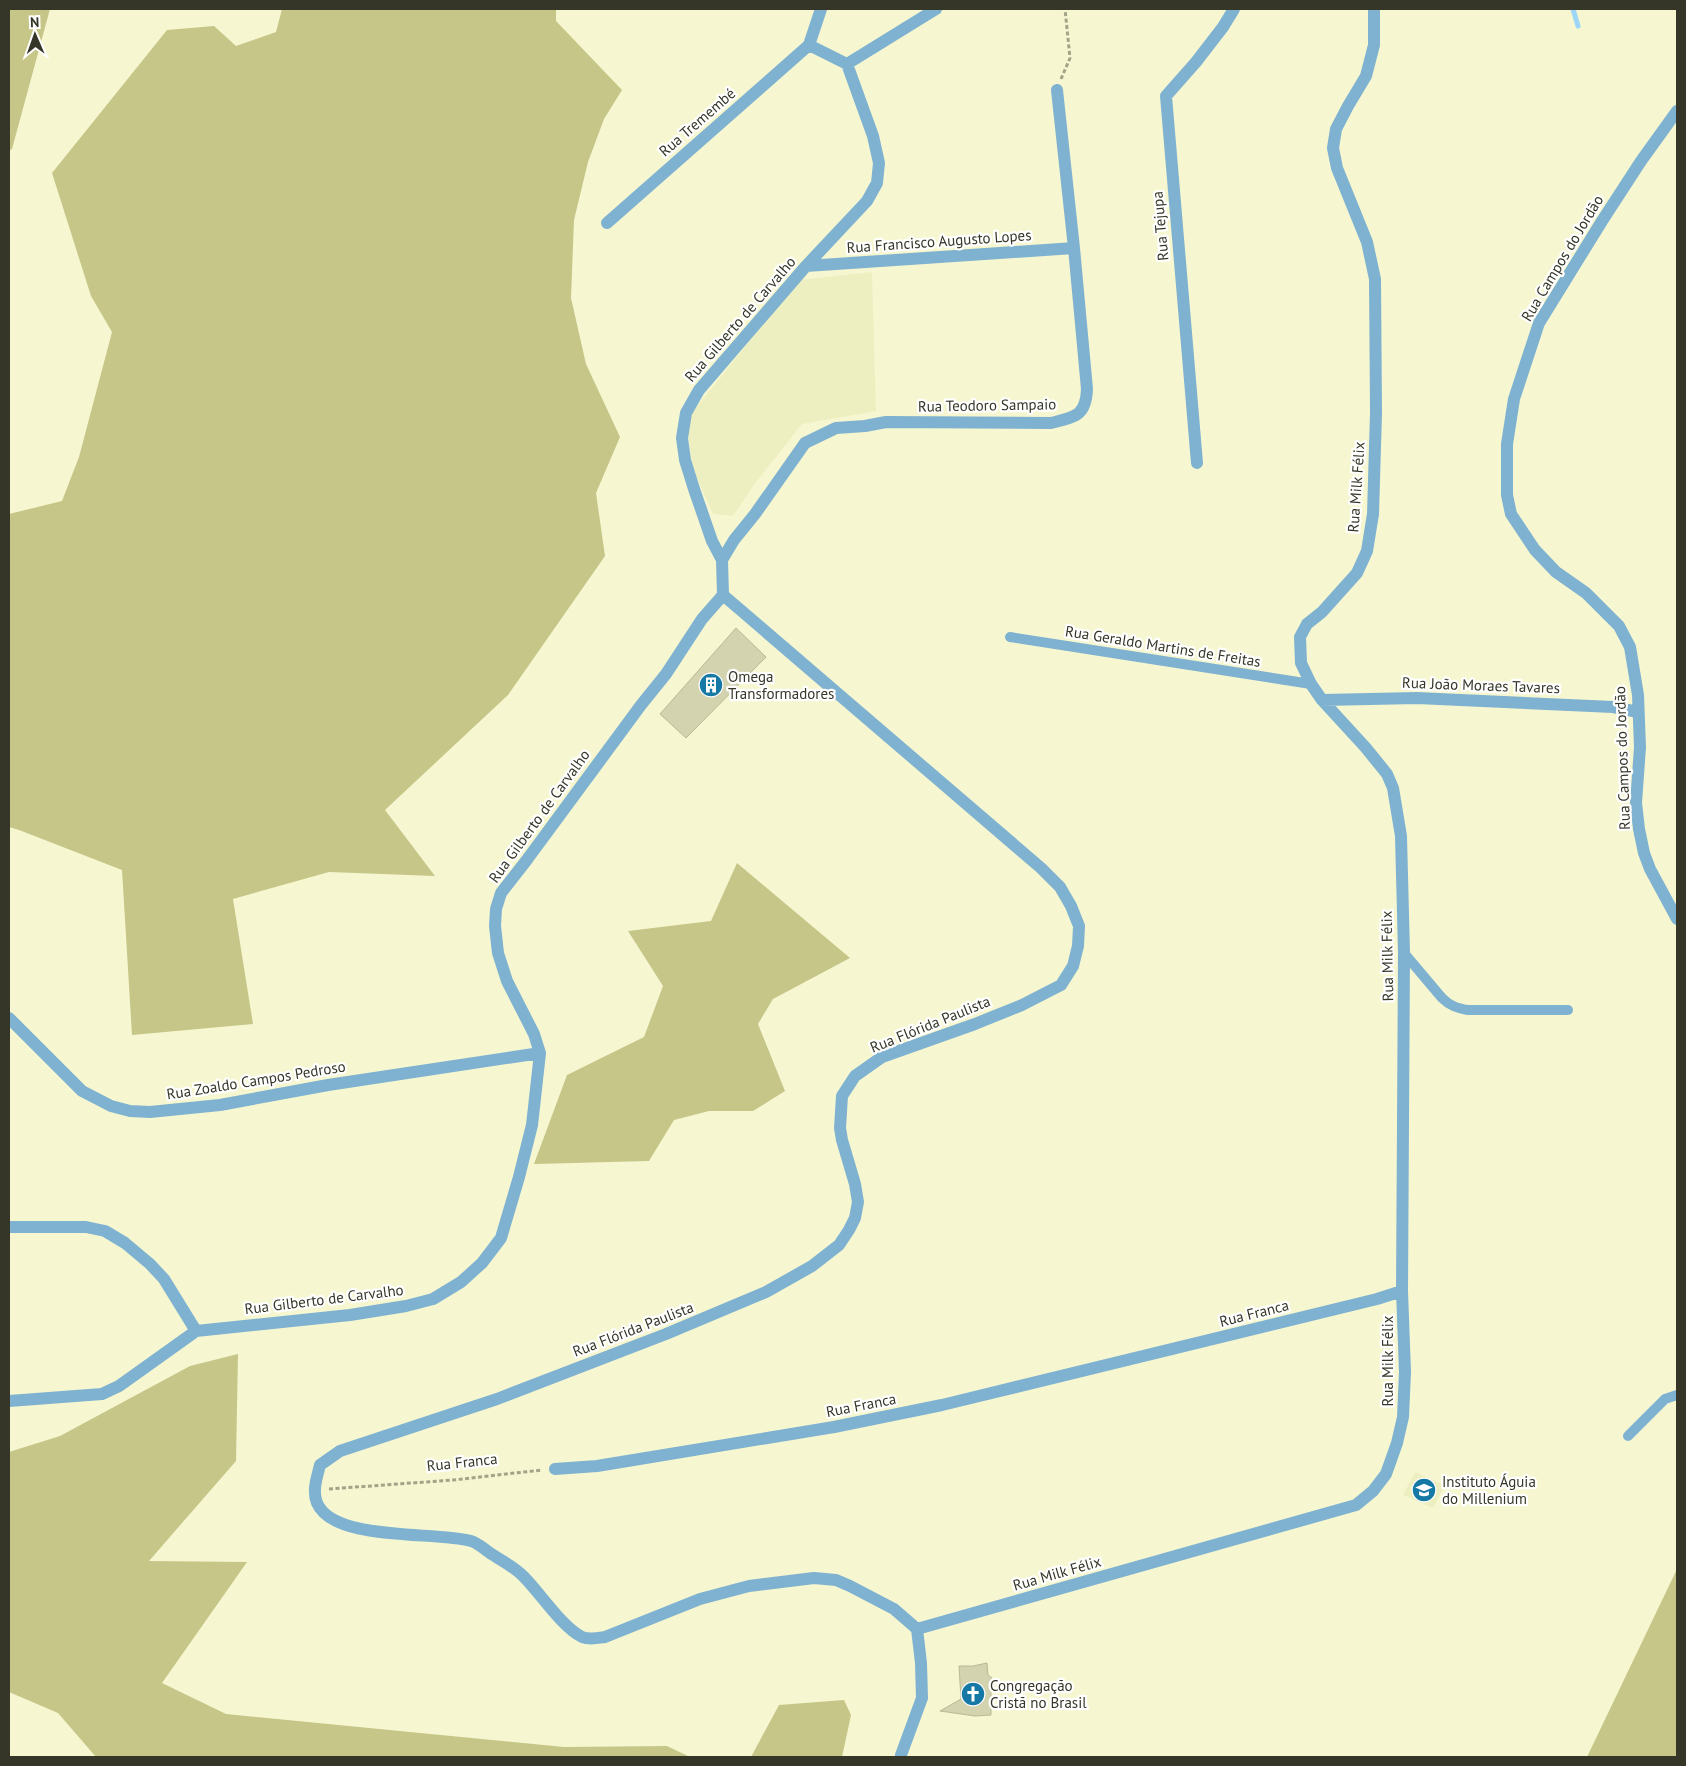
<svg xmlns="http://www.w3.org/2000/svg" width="1686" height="1766" viewBox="0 0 1686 1766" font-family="'PT Sans',sans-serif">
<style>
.built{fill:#eeefc1}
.green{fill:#c6c688}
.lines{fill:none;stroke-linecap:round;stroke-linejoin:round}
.stream{stroke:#9ed6f8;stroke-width:5}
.building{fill:#d3d4af;stroke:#b9ba95}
.path{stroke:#a2a387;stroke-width:3;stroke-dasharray:4 2.5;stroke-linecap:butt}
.lane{stroke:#7fb2d0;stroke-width:10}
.street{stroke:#7fb2d0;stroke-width:12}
.labels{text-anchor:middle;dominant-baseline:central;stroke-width:4.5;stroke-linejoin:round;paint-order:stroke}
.street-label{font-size:15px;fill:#353627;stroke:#fff}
.poi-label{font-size:15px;fill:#353627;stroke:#fff;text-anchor:start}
</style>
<rect width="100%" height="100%" fill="#f6f7d1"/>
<!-- built -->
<path class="built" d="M 872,272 L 876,411 L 802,424 L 756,482 L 733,516 L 713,514 L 693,469 L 686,420 L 799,280 Z
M 1415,1472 L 1445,1485 L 1433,1508 L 1403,1495 Z"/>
<!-- green -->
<path class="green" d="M 9,9 L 50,9 L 12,149 L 9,151 Z
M 282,9 L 556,9 L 556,21 L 622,90 L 604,119 L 588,162 L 574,220 L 571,298 L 586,364 L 620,437 L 596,493 L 605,556 L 508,695 L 385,810 L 435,876 L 329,872 L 233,899 L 253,1024 L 132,1035 L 122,870 L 19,830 L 9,827 L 9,514 L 62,501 L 79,457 L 112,332 L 91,296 L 52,173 L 167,30 L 214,26 L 236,46 L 276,32 Z
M 737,863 L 850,958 L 773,999 L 758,1024 L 785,1091 L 753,1111 L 709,1111 L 674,1120 L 649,1161 L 534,1164 L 567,1075 L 644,1037 L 663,986 L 628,931 L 711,921 Z
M 238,1354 L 236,1461 L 149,1561 L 247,1562 L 162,1683 L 226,1714 L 564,1747 L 667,1746 L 690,1757 L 96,1757 L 58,1713 L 9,1692 L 9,1452 L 60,1436 L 190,1366 Z
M 1677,1569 L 1677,1757 L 1587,1757 Z
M 844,1700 L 851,1715 L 842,1757 L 751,1757 L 779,1705 Z"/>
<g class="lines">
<!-- stream -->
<path class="stream" d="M 1573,9 L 1578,26"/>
</g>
<!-- building -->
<path class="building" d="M 736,628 L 766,657 L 686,738 L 660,714 Z
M 987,1663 L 988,1675 L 992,1678 L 993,1689 L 991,1689 L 991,1715 L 975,1716 L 940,1711 L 961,1699 L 959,1666 L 973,1666 Z"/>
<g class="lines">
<!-- path -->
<path class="path" d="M 1061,79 L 1070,58 L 1065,9
M 329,1489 L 453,1480 L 542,1470"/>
<!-- lane -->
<path class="lane" d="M 1010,637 L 1311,684
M 1404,953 L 1442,998 C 1450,1006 1457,1008 1468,1010 L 1568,1010
M 1628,1436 L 1665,1399 L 1677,1395"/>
<!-- street -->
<path class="street" d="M 847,64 L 936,9
M 1677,111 L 1641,161 L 1602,221 L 1539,323 L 1514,399 L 1507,444 L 1507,495 L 1511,514 L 1535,550 L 1556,572 L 1586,593 L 1619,626 L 1630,647 L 1638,695 L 1640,747 L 1636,803 L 1639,829 L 1644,853 L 1650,869 L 1677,919
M 607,223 L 809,45
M 806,266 L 1074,248
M 1197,463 L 1166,96 L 1196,62 L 1223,27 L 1234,9
M 722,560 L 734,540 L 755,514 L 805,443 L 836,428 L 865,426 L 886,422 L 1051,423 C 1075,417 1086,416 1087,389 L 1074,248 L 1057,90
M 723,595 L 1041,868 L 1060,887 L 1071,906 L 1079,926 L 1078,946 L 1073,966 L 1061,985 L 1022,1005 L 975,1024 L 882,1057 L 855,1076 L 842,1096 L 840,1128 L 842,1140 L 855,1184 L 858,1202 L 855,1218 L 849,1230 L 839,1245 L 812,1266 L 766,1292 L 666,1334 L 497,1399 L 340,1451 L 320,1465 C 317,1477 312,1491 317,1503 C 334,1542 435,1531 471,1541 C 478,1543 484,1549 490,1553 C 502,1561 515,1567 524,1577 C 541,1594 562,1627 582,1637 C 589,1640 598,1638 605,1637 L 700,1599 L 749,1586 L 814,1578 L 836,1580 L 850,1586 L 894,1609 L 917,1629 L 921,1663 L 922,1698 L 901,1755 L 901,1757
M 1322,700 L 1417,698 L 1613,707 L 1638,712
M 9,1018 L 82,1091 L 111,1106 L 130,1111 L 150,1112 L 220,1105 L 328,1085 L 540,1053
M 9,1227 L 86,1227 L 105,1231 L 125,1243 L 150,1264 L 164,1279 L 196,1331
M 9,1401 L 102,1394 L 119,1386 L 196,1331 L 350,1315 L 406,1306 L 433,1299 L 461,1282 L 482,1263 L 501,1238 L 519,1177 L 532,1125 L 540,1053 L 534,1034 L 507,981 L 498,953 L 495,926 L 496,909 L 501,893 L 526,861 L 641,705 L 666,674 L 702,619 L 723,595 L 722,560 L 712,541 L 694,489 L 685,460 L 682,438 L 686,413 L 699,390 L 806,266 L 867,201 L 877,183 L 879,163 L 873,136 L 847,64 L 809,45 L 821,9
M 555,1469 L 597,1466 L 834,1427 L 942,1405 L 1377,1299 L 1402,1291
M 917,1629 L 1356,1505 L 1373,1491 L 1386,1474 L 1397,1443 L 1403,1417 L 1405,1372 L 1402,1291 L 1404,953 L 1401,836 L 1393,788 L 1387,774 L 1366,748 L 1322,700 L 1311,684 L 1301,663 L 1300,637 L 1307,624 L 1322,612 L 1357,573 L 1367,551 L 1373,514 L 1376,413 L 1375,279 L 1367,242 L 1337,168 L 1333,148 L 1336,129 L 1348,106 L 1366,76 L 1374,45 L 1374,9"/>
</g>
<!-- icons -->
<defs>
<g id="building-disc" transform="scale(1.25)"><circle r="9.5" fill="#1678a5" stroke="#fff"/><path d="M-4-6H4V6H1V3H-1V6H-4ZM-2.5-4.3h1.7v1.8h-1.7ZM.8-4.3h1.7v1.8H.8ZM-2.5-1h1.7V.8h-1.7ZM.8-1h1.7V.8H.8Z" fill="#fff"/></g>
<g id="school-disc" transform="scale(1.25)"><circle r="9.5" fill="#1678a5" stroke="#fff"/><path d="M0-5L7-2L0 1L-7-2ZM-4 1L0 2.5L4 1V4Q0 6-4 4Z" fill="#fff"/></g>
<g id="church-disc" transform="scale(1.25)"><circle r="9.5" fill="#1678a5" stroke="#fff"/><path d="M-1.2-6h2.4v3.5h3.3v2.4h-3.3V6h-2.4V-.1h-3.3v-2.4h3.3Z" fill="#fff"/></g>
</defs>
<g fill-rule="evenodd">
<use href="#building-disc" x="711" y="685"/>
<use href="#school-disc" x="1424" y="1490"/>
<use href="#church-disc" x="973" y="1694"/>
</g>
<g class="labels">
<!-- street labels -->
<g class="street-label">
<text transform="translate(697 122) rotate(-41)">Rua Tremembé</text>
<text transform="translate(1160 226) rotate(-95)">Rua Tejupa</text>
<text transform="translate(939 241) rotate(-4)">Rua Francisco Augusto Lopes</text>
<text transform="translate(1562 258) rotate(-59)">Rua Campos do Jordão</text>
<text transform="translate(740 319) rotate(-49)">Rua Gilberto de Carvalho</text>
<text transform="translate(987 405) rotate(-1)">Rua Teodoro Sampaio</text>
<text transform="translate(1356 487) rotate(-86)">Rua Milk Félix</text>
<text transform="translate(1163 646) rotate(9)">Rua Geraldo Martins de Freitas</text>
<text transform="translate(1481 685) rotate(2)">Rua João Moraes Tavares</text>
<text transform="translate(1622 758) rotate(-92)">Rua Campos do Jordão</text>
<text transform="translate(539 816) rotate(-54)">Rua Gilberto de Carvalho</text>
<text transform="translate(1387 956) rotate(-91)">Rua Milk Félix</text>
<text transform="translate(930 1024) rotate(-22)">Rua Flórida Paulista</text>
<text transform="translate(256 1080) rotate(-9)">Rua Zoaldo Campos Pedroso</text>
<text transform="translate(324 1299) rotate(-7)">Rua Gilberto de Carvalho</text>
<text transform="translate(1254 1313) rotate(-14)">Rua Franca</text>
<text transform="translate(633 1329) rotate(-21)">Rua Flórida Paulista</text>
<text transform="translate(1387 1361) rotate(-90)">Rua Milk Félix</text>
<text transform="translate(861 1405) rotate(-11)">Rua Franca</text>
<text transform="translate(462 1462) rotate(-6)">Rua Franca</text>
<text transform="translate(1057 1573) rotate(-16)">Rua Milk Félix</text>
</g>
<!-- poi labels -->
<g class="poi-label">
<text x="728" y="676">Omega<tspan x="728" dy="17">Transformadores</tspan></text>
<text x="1442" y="1481">Instituto Águia<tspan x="1442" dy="17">do Millenium</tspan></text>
<text x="990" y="1685">Congregação<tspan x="990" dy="17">Cristã no Brasil</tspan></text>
</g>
</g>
<!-- border -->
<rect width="1686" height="1766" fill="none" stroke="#353627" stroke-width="20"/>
<!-- north arrow -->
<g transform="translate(35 35) rotate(358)" stroke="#ffffff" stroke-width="4" paint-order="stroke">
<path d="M0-4L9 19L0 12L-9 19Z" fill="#353627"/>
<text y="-8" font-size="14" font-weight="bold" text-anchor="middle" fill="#353627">N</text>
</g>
</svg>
